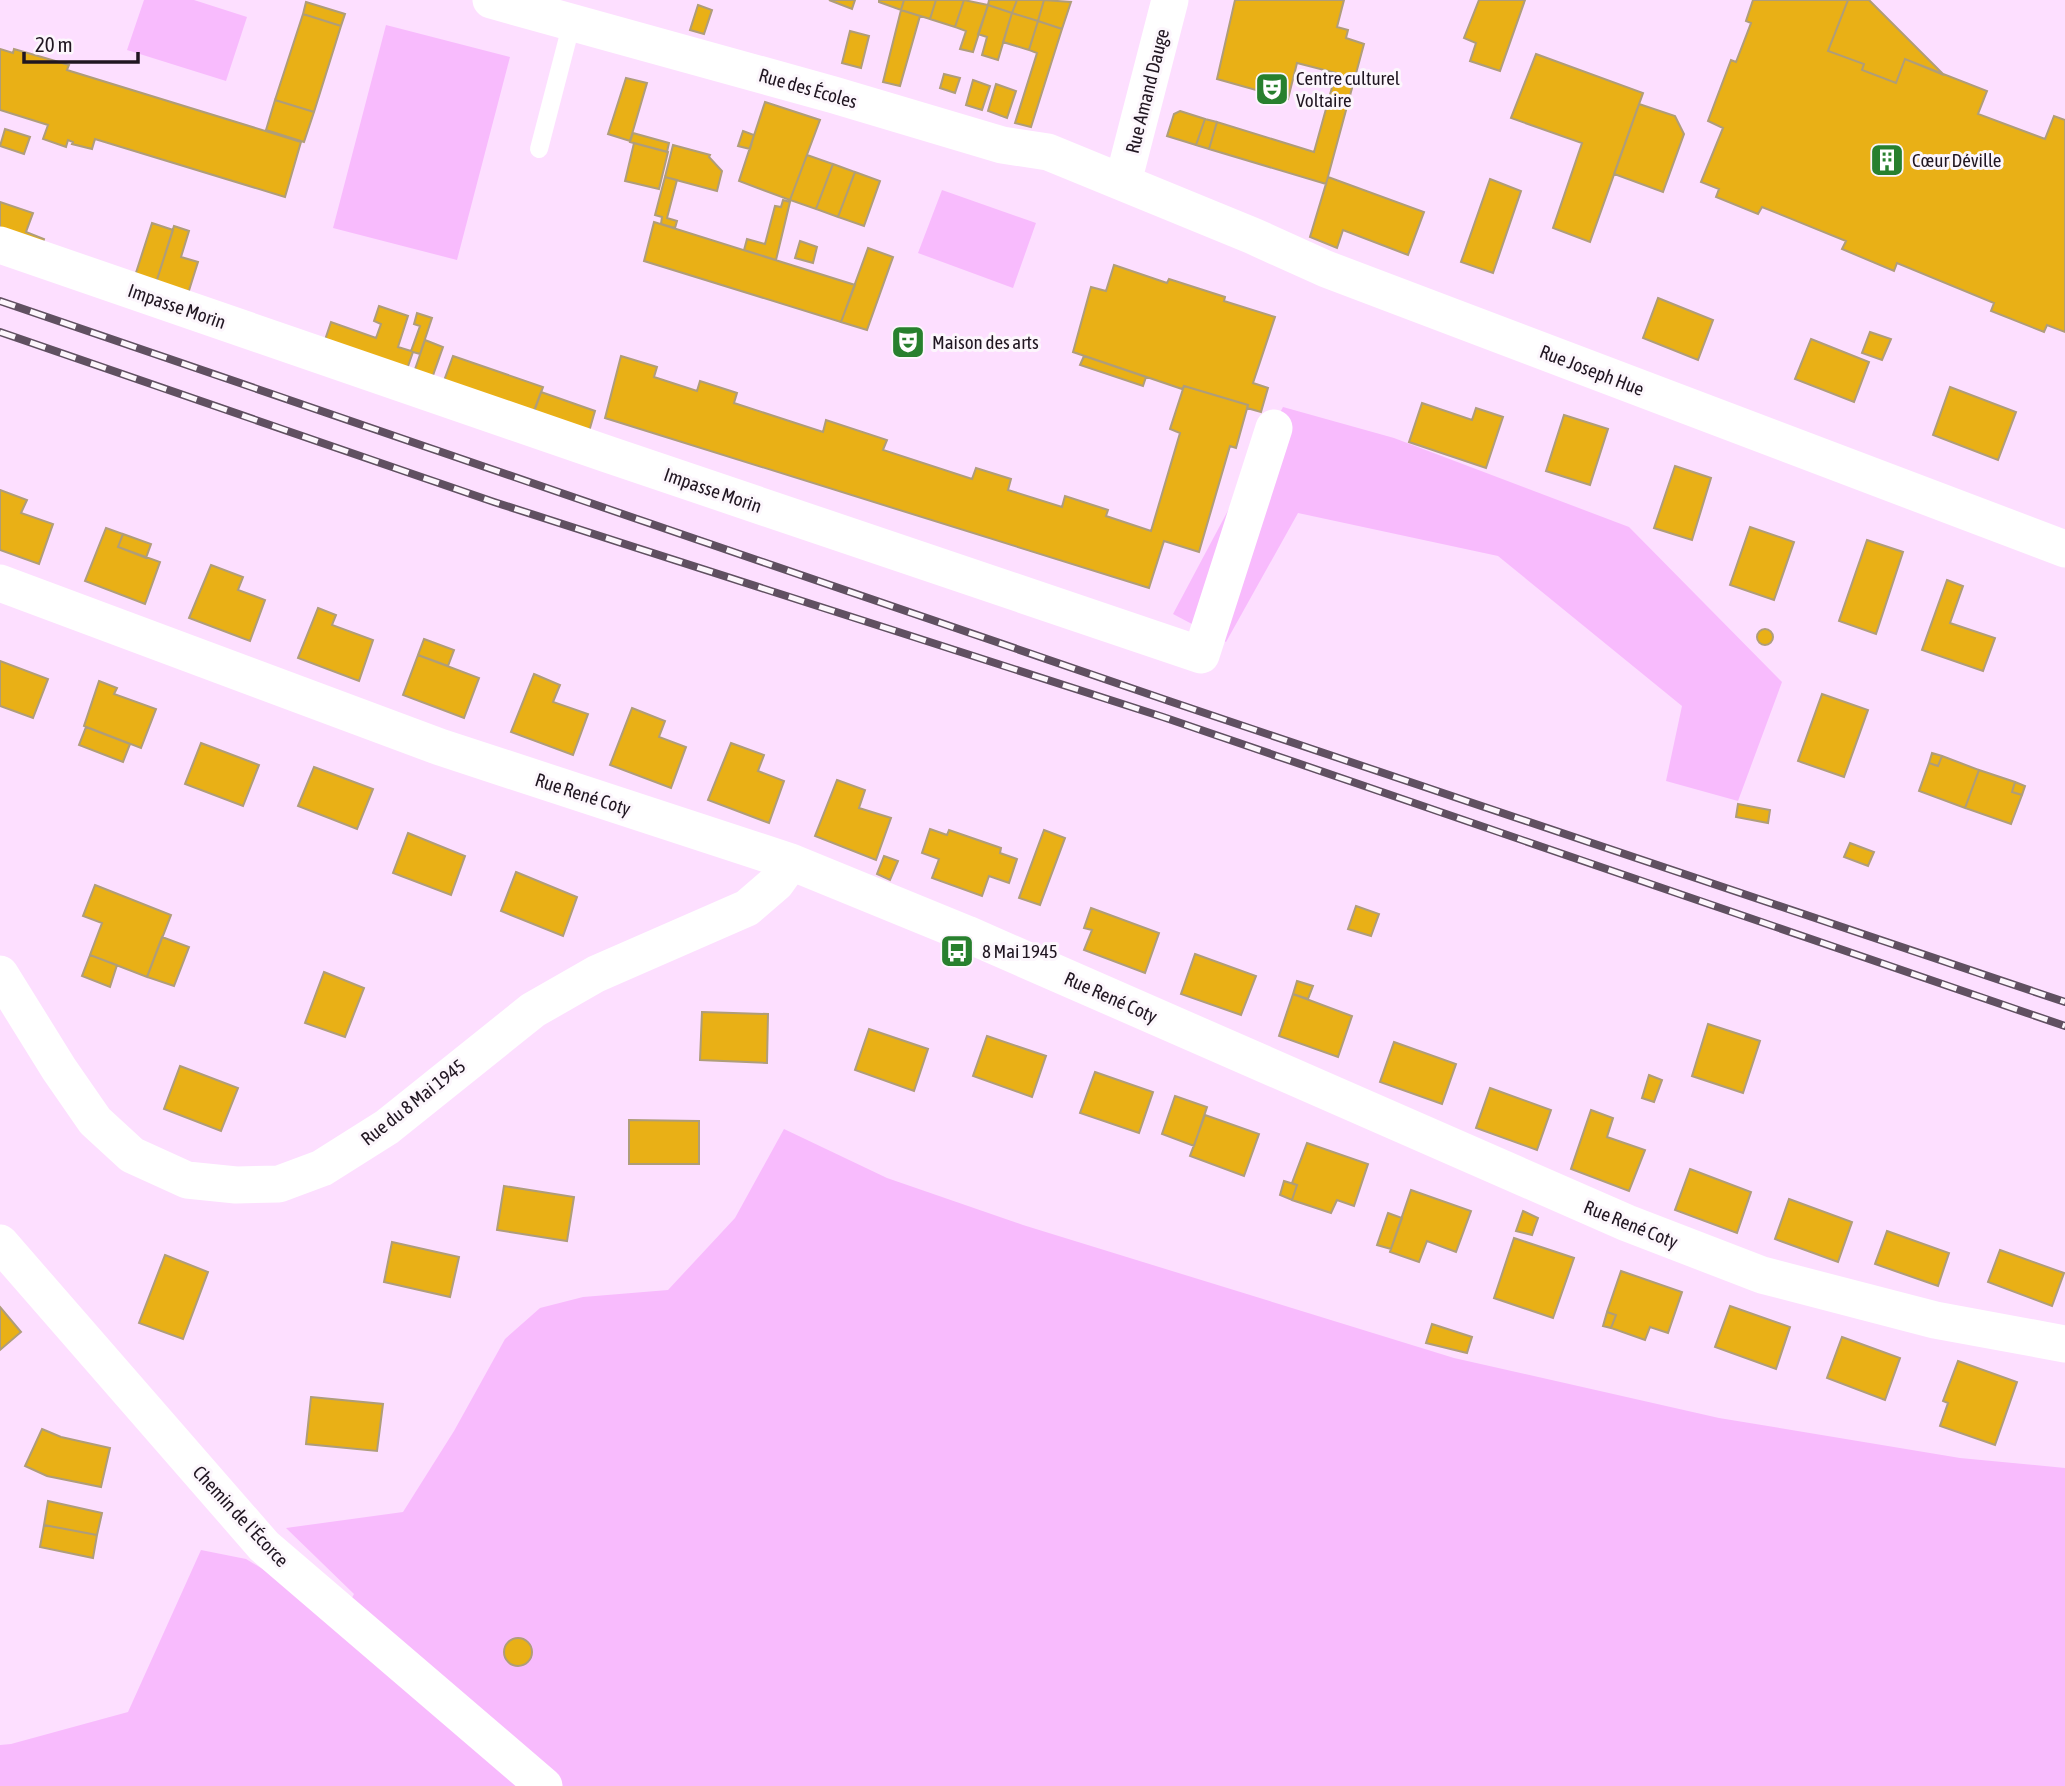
<svg xmlns="http://www.w3.org/2000/svg" width="2065" height="1786" viewBox="0 0 2065 1786" font-family="'Asap Condensed',sans-serif">
<style>
.green{fill:#f8bbfd}
.building{fill:#e9b016;stroke:#af9d7a;stroke-width:2}
.lines{fill:none;stroke-linecap:round;stroke-linejoin:round}
.service{stroke:#fff;stroke-width:18}
.minor{stroke:#fff;stroke-width:37}
.rail-casing{stroke:#605061;stroke-width:8}
.rail{stroke:#fcf6fc;stroke-width:5;stroke-dasharray:16;stroke-linecap:butt}
.labels{text-anchor:middle;dominant-baseline:central;stroke-width:6;stroke-linejoin:round;paint-order:stroke}
.poi-label{font-size:19px;fill:#201621;stroke:#fcf6fc;text-anchor:start}
.street-label{font-size:19px;fill:#201621;stroke:#fcf6fc}
</style>
<rect width="100%" height="100%" fill="#fddfff"/>
<!-- green -->
<path class="green" d="M 144,0 L 194,0 L 247,17 L 226,81 L 127,50 Z
M 386,25 L 510,57 L 457,260 L 333,228 Z
M 942,190 L 1036,223 L 1013,288 L 918,253 Z
M 1283,407 L 1394,438 L 1629,527 L 1782,682 L 1738,801 L 1666,781 L 1682,706 L 1498,556 L 1298,513 L 1226,642 L 1173,614 Z
M 784,1129 L 887,1178 L 1023,1225 L 1454,1358 L 1719,1418 L 1960,1458 L 2065,1468 L 2065,1786 L 0,1786 L 0,1745 L 11,1744 L 128,1712 L 201,1550 L 246,1559 L 342,1617 L 354,1594 L 286,1528 L 403,1512 L 454,1431 L 505,1339 L 540,1308 L 583,1297 L 668,1290 L 735,1218 Z"/>
<!-- building -->
<path class="building" d="M 829,0 L 855,0 L 852,9 Z
M 879,0 L 904,0 L 901,10 L 879,2 Z
M 904,0 L 936,0 L 930,19 L 901,10 Z
M 936,0 L 964,0 L 955,27 L 930,19 Z
M 964,0 L 988,5 L 973,52 L 960,49 L 966,31 L 955,27 Z
M 989,0 L 1017,0 L 1012,13 L 988,5 Z
M 1017,0 L 1044,0 L 1038,21 L 1012,13 Z
M 1044,0 L 1071,2 L 1062,29 L 1038,21 Z
M 1235,0 L 1344,0 L 1337,27 L 1348,30 L 1346,38 L 1364,44 L 1326,184 L 1209,149 L 1217,122 L 1314,152 L 1336,73 L 1297,63 L 1288,99 L 1217,79 Z
M 1479,0 L 1525,0 L 1500,71 L 1470,61 L 1476,43 L 1464,38 Z
M 1753,0 L 1848,0 L 1828,51 L 1864,64 L 1862,70 L 1896,83 L 1905,59 L 1987,91 L 1978,114 L 2045,139 L 2054,116 L 2065,120 L 2065,332 L 2047,325 L 2044,332 L 1991,311 L 1994,303 L 1897,263 L 1894,271 L 1842,249 L 1846,241 L 1762,207 L 1758,214 L 1716,197 L 1719,189 L 1701,182 L 1723,128 L 1708,121 L 1731,60 L 1736,62 L 1751,23 L 1746,21 Z
M 1848,0 L 1869,0 L 1944,75 L 1905,59 L 1896,83 L 1862,70 L 1864,64 L 1828,51 Z
M 306,2 L 345,14 L 341,26 L 303,14 Z
M 698,5 L 712,10 L 704,34 L 690,30 Z
M 988,5 L 1012,13 L 998,60 L 982,55 L 987,37 L 978,34 Z
M 901,10 L 920,16 L 900,86 L 883,82 Z
M 1012,13 L 1038,21 L 1029,50 L 1003,42 Z
M 303,14 L 341,26 L 314,112 L 275,100 Z
M 1038,21 L 1062,29 L 1031,127 L 1015,123 L 1037,53 L 1029,50 Z
M 850,31 L 869,36 L 861,68 L 842,63 Z
M 0,49 L 13,53 L 14,49 L 69,65 L 67,70 L 301,142 L 285,197 L 95,139 L 92,149 L 72,144 L 73,142 L 68,140 L 66,147 L 43,139 L 48,125 L 0,110 Z
M 1536,54 L 1643,93 L 1590,242 L 1553,228 L 1582,143 L 1511,118 Z
M 944,74 L 960,78 L 955,93 L 940,88 Z
M 626,78 L 647,83 L 630,141 L 608,134 Z
M 973,80 L 990,86 L 982,110 L 966,105 Z
M 996,84 L 1016,91 L 1007,118 L 988,111 Z
M 275,100 L 314,112 L 304,142 L 266,130 Z
M 765,102 L 820,120 L 790,200 L 739,181 Z
M 1639,104 L 1675,116 L 1684,134 L 1663,192 L 1614,174 Z
M 1180,111 L 1205,119 L 1196,145 L 1167,136 L 1174,114 Z
M 1205,119 L 1217,122 L 1209,149 L 1196,145 Z
M 5,129 L 30,137 L 24,154 L 0,146 Z
M 743,131 L 754,135 L 750,149 L 738,146 Z
M 633,133 L 669,143 L 667,152 L 630,142 Z
M 634,143 L 668,152 L 659,189 L 625,181 Z
M 673,145 L 710,155 L 709,157 L 722,171 L 717,191 L 665,177 Z
M 807,155 L 833,164 L 816,209 L 790,200 Z
M 833,164 L 855,172 L 838,217 L 816,209 Z
M 855,172 L 880,181 L 864,226 L 838,217 Z
M 665,177 L 677,180 L 667,218 L 677,221 L 675,228 L 661,224 L 662,217 L 655,215 Z
M 1328,177 L 1424,212 L 1408,255 L 1343,230 L 1337,248 L 1310,237 Z
M 1490,179 L 1521,191 L 1493,273 L 1461,262 Z
M 783,200 L 790,202 L 776,260 L 744,250 L 747,239 L 765,244 L 775,206 L 781,207 Z
M 0,202 L 33,213 L 26,232 L 44,239 L 40,252 L 0,238 Z
M 654,222 L 855,285 L 841,322 L 644,261 Z
M 152,223 L 173,230 L 154,289 L 133,282 Z
M 174,226 L 189,231 L 181,257 L 198,262 L 186,300 L 154,289 Z
M 800,241 L 817,247 L 813,263 L 795,258 Z
M 868,248 L 893,257 L 867,330 L 841,322 Z
M 1114,265 L 1167,283 L 1169,279 L 1225,297 L 1224,301 L 1275,317 L 1253,383 L 1268,388 L 1261,412 L 1247,408 L 1248,405 L 1184,386 L 1182,389 L 1073,352 L 1091,287 L 1106,291 Z
M 1658,298 L 1713,320 L 1698,360 L 1643,338 Z
M 379,306 L 408,316 L 398,347 L 411,351 L 420,326 L 414,324 L 417,313 L 432,318 L 420,354 L 413,352 L 406,372 L 324,343 L 331,322 L 376,338 L 381,324 L 374,321 Z
M 1870,332 L 1891,339 L 1882,360 L 1862,353 Z
M 1811,339 L 1869,362 L 1854,402 L 1795,379 Z
M 425,340 L 443,347 L 431,381 L 413,375 Z
M 453,356 L 543,387 L 531,420 L 441,389 Z
M 621,356 L 657,367 L 654,377 L 697,391 L 700,381 L 737,393 L 734,403 L 823,432 L 826,420 L 887,440 L 883,450 L 972,479 L 976,468 L 1011,479 L 1008,490 L 1062,507 L 1065,496 L 1108,510 L 1106,516 L 1151,531 L 1180,433 L 1170,429 L 1184,386 L 1248,405 L 1236,448 L 1230,446 L 1199,552 L 1164,541 L 1149,588 L 605,418 Z
M 1084,356 L 1146,377 L 1143,386 L 1080,365 Z
M 1950,387 L 2016,412 L 1998,460 L 1933,435 Z
M 541,392 L 595,411 L 588,435 L 532,416 Z
M 1422,403 L 1472,420 L 1476,408 L 1503,417 L 1486,468 L 1409,442 Z
M 1564,415 L 1608,429 L 1590,485 L 1546,471 Z
M 1675,466 L 1711,478 L 1692,540 L 1654,528 Z
M 0,490 L 27,500 L 21,513 L 53,524 L 39,564 L 0,550 Z
M 1750,527 L 1794,542 L 1774,600 L 1730,585 Z
M 106,528 L 123,534 L 118,547 L 160,562 L 145,604 L 85,581 Z
M 123,534 L 151,544 L 146,558 L 118,547 Z
M 1867,540 L 1903,552 L 1876,634 L 1839,621 Z
M 211,565 L 243,577 L 238,590 L 265,600 L 250,641 L 189,618 Z
M 1947,580 L 1963,586 L 1950,623 L 1995,638 L 1983,671 L 1922,650 Z
M 318,608 L 336,615 L 332,625 L 373,640 L 359,681 L 298,658 Z
M1757 637a8 8 0 1 1 16 0a8 8 0 1 1-16 0Z
M 424,639 L 454,650 L 448,666 L 418,655 Z
M 418,655 L 479,678 L 464,718 L 403,695 Z
M 0,661 L 48,679 L 33,718 L 0,706 Z
M 534,674 L 560,685 L 553,702 L 588,714 L 573,755 L 511,732 Z
M 99,681 L 117,688 L 114,694 L 156,709 L 141,748 L 84,726 Z
M 1822,694 L 1868,710 L 1844,777 L 1798,761 Z
M 632,708 L 665,721 L 659,737 L 686,747 L 671,788 L 610,765 Z
M 86,727 L 130,744 L 123,762 L 79,745 Z
M 201,743 L 259,765 L 243,806 L 185,784 Z
M 731,743 L 764,755 L 758,771 L 784,781 L 769,823 L 708,800 Z
M 1932,753 L 1942,756 L 1938,766 L 1929,763 Z
M 1942,756 L 1979,770 L 1965,808 L 1919,791 L 1929,763 L 1938,766 Z
M 314,767 L 373,789 L 357,829 L 298,806 Z
M 1979,770 L 2015,782 L 2012,792 L 2022,795 L 2011,824 L 1965,808 Z
M 837,780 L 865,790 L 859,808 L 891,818 L 876,860 L 815,836 Z
M 2015,782 L 2025,786 L 2022,795 L 2012,792 Z
M 1738,804 L 1770,810 L 1768,823 L 1736,817 Z
M 930,829 L 947,835 L 949,830 L 1001,848 L 1000,853 L 1017,859 L 1009,883 L 989,876 L 982,896 L 932,878 L 939,859 L 922,853 Z
M 1044,830 L 1065,838 L 1040,905 L 1019,898 Z
M 408,833 L 465,856 L 451,895 L 393,873 Z
M 1850,843 L 1874,852 L 1868,866 L 1844,857 Z
M 884,856 L 898,861 L 890,880 L 877,874 Z
M 516,872 L 577,897 L 563,936 L 501,911 Z
M 95,885 L 171,915 L 147,977 L 90,955 L 102,923 L 83,916 Z
M 1356,906 L 1379,914 L 1371,936 L 1348,929 Z
M 1091,908 L 1159,933 L 1145,973 L 1084,950 L 1092,930 L 1084,928 Z
M 162,937 L 189,947 L 174,986 L 147,977 Z
M 1195,954 L 1256,976 L 1241,1015 L 1181,994 Z
M 90,955 L 117,965 L 110,987 L 82,976 Z
M 324,972 L 364,988 L 345,1037 L 305,1023 Z
M 1297,981 L 1313,986 L 1308,999 L 1293,994 Z
M 1293,994 L 1352,1016 L 1338,1057 L 1279,1036 Z
M 702,1012 L 768,1014 L 767,1063 L 700,1060 Z
M 1708,1024 L 1760,1041 L 1743,1093 L 1692,1076 Z
M 869,1029 L 928,1049 L 914,1091 L 855,1070 Z
M 987,1036 L 1046,1056 L 1032,1097 L 973,1076 Z
M 1394,1042 L 1456,1064 L 1442,1104 L 1380,1082 Z
M 180,1066 L 238,1088 L 221,1131 L 164,1109 Z
M 1095,1072 L 1153,1092 L 1139,1133 L 1080,1113 Z
M 1649,1075 L 1662,1080 L 1654,1102 L 1642,1098 Z
M 1490,1088 L 1551,1110 L 1537,1150 L 1476,1128 Z
M 1175,1096 L 1207,1107 L 1194,1146 L 1162,1134 Z
M 1591,1110 L 1613,1118 L 1607,1137 L 1645,1150 L 1629,1191 L 1571,1169 Z
M 1205,1115 L 1259,1134 L 1244,1176 L 1190,1156 Z
M 629,1120 L 699,1121 L 699,1164 L 629,1164 Z
M 1307,1143 L 1368,1164 L 1354,1206 L 1337,1200 L 1331,1213 L 1292,1200 L 1297,1185 L 1292,1183 Z
M 1690,1169 L 1751,1192 L 1737,1233 L 1675,1210 Z
M 1284,1181 L 1297,1185 L 1292,1200 L 1280,1195 Z
M 504,1186 L 574,1197 L 567,1241 L 497,1230 Z
M 1411,1190 L 1471,1211 L 1456,1252 L 1427,1241 L 1419,1262 L 1390,1252 Z
M 1789,1199 L 1852,1222 L 1838,1262 L 1775,1239 Z
M 1523,1211 L 1538,1218 L 1532,1235 L 1516,1231 Z
M 1388,1213 L 1402,1218 L 1391,1249 L 1377,1245 Z
M 1887,1231 L 1949,1253 L 1938,1286 L 1875,1264 Z
M 1514,1238 L 1574,1258 L 1553,1318 L 1494,1298 Z
M 392,1242 L 459,1257 L 450,1297 L 384,1282 Z
M 2000,1250 L 2064,1273 L 2052,1306 L 1988,1282 Z
M 165,1255 L 208,1272 L 183,1339 L 139,1323 Z
M 1621,1271 L 1682,1292 L 1668,1333 L 1650,1327 L 1645,1340 L 1611,1328 L 1616,1315 L 1607,1312 Z
M 1730,1306 L 1790,1327 L 1776,1369 L 1715,1347 Z
M 0,1307 L 21,1332 L 0,1350 Z
M 1607,1312 L 1616,1315 L 1611,1328 L 1603,1326 Z
M 1432,1324 L 1472,1337 L 1467,1353 L 1426,1343 Z
M 1842,1337 L 1900,1358 L 1885,1400 L 1827,1378 Z
M 1958,1361 L 2017,1382 L 1995,1445 L 1940,1426 L 1948,1403 L 1943,1401 Z
M 311,1397 L 383,1404 L 377,1451 L 306,1444 Z
M 42,1429 L 61,1437 L 110,1448 L 101,1487 L 47,1476 L 25,1466 Z
M 48,1501 L 102,1513 L 97,1535 L 44,1525 Z
M 44,1525 L 97,1535 L 93,1558 L 40,1547 Z
M504 1652a14 14 0 1 1 28 0a14 14 0 1 1-28 0Z"/>
<g class="lines">
<!-- service -->
<path class="service" d="M 539,149 L 572,22"/>
<!-- minor -->
<path class="minor" d="M 491,0 L 834,95 L 1002,145 L 1048,152 L 1253,236 L 1326,269 L 2065,549
M 1123,182 L 1170,0
M 0,245 L 607,454 L 1201,655 L 1274,428
M 0,583 L 440,747 L 791,862 L 967,934 L 1627,1223 L 1762,1275 L 1935,1320 L 2065,1344
M 0,974 L 59,1069 L 95,1121 L 132,1155 L 187,1180 L 236,1185 L 279,1184 L 322,1168 L 387,1127 L 533,1010 L 596,974 L 747,908 L 776,883 L 791,862
M 0,1243 L 264,1546 L 544,1786"/>
<!-- rail casing -->
<g class="rail-casing">
<path id="rail" d="M 0,301 L 1169,701 L 2065,1002
M 0,332 L 494,502 L 1163,717 L 2065,1026"/>
</g>
<!-- rail -->
<use href="#rail" class="rail"/>
</g>
<!-- icons -->
<defs>
<g id="theatre-square" transform="scale(1.75)"><rect x="-9" y="-9" width="18" height="18" rx="4" fill="#28802e" stroke="#fcf6fc"/><path d="M-5-5.5Q0-4 5-5.5V0Q5 5 0 6Q-5 5-5 0ZM-3.3-2.5H-1v1.5H-3.3ZM1-2.5H3.3v1.5H1ZM-2.8 1Q0 5.5 2.8 1Z" fill="#fff"/></g>
<g id="building-square" transform="scale(1.75)"><rect x="-9" y="-9" width="18" height="18" rx="4" fill="#28802e" stroke="#fcf6fc"/><path d="M-4-6H4V6H1V3H-1V6H-4ZM-2.5-4.3h1.7v1.8h-1.7ZM.8-4.3h1.7v1.8H.8ZM-2.5-1h1.7V.8h-1.7ZM.8-1h1.7V.8H.8Z" fill="#fff"/></g>
<g id="bus-square" transform="scale(1.75)"><rect x="-9" y="-9" width="18" height="18" rx="4" fill="#28802e" stroke="#fcf6fc"/><path d="M-5-6H5V4H4V6H2V4H-2V6H-4V4H-5ZM-3.5-4V0h7V-4ZM-3.5 1.2v1.5H-2V1.2ZM2 1.2v1.5H3.5V1.2Z" fill="#fff"/></g>
</defs>
<g fill-rule="evenodd">
<use href="#theatre-square" x="1272" y="89"/>
<use href="#building-square" x="1887" y="160"/>
<use href="#theatre-square" x="908" y="342"/>
<use href="#bus-square" x="957" y="951"/>
</g>
<g class="labels">
<!-- poi labels -->
<g class="poi-label">
<text x="1296" y="78">Centre culturel<tspan x="1296" dy="22">Voltaire</tspan></text>
<text x="1912" y="160">Cœur Déville</text>
<text x="932" y="342">Maison des arts</text>
<text x="982" y="951">8 Mai 1945</text>
</g>
<!-- street labels -->
<g class="street-label">
<text transform="translate(808 88) rotate(16)">Rue des Écoles</text>
<text transform="translate(1147 91) rotate(-76)">Rue Amand Dauge</text>
<text transform="translate(177 306) rotate(19)">Impasse Morin</text>
<text transform="translate(1592 370) rotate(21)">Rue Joseph Hue</text>
<text transform="translate(713 490) rotate(19)">Impasse Morin</text>
<text transform="translate(583 794) rotate(18)">Rue René Coty</text>
<text transform="translate(1111 997) rotate(24)">Rue René Coty</text>
<text transform="translate(413 1102) rotate(-38)">Rue du 8 Mai 1945</text>
<text transform="translate(1631 1224) rotate(22)">Rue René Coty</text>
<text transform="translate(241 1516) rotate(47)">Chemin de l'Écorce</text>
</g>
</g>
<!-- scale -->
<path d="M24 52v10h114v-10" fill="none" stroke="#201621" stroke-width="3.5"/>
<text x="35" y="52" font-size="21" fill="#201621" stroke="#fcf6fc" stroke-width="5" paint-order="stroke">20 m</text>
</svg>
